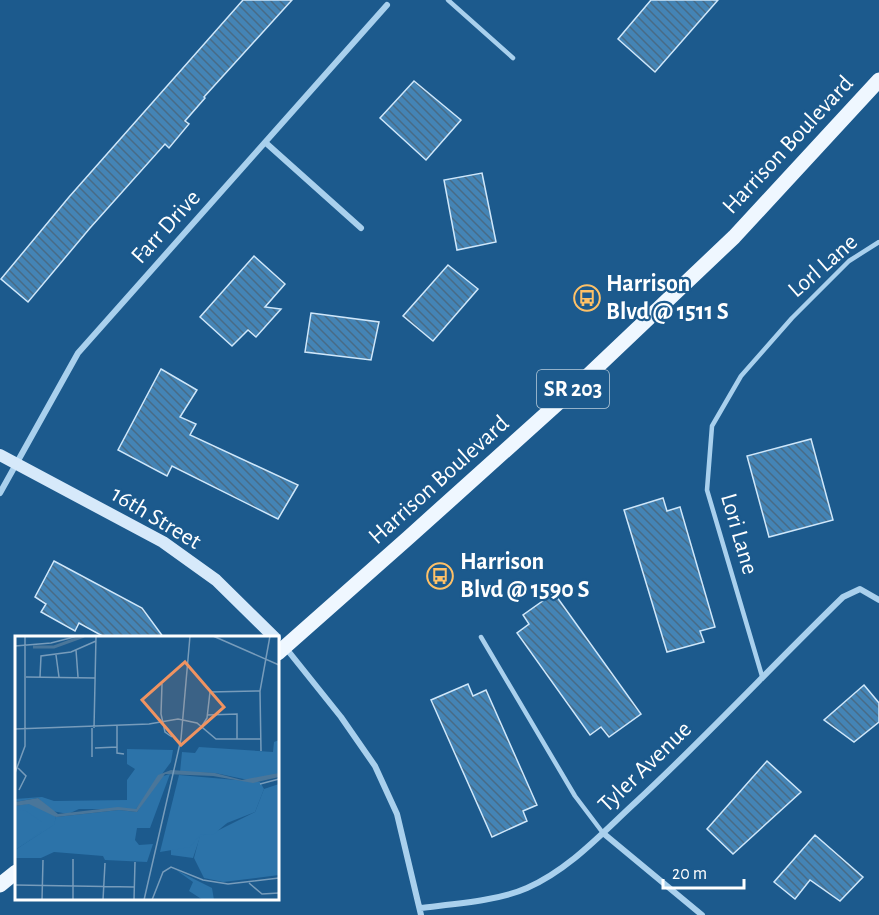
<svg xmlns="http://www.w3.org/2000/svg" width="879" height="915" viewBox="0 0 879 915" font-family="'Alegreya Sans',sans-serif">
<style>
.building{fill:url(#building-back-hatch);stroke:#cfe7fa;stroke-width:1.5}
.lines{fill:none;stroke-linecap:round;stroke-linejoin:round}
.lane{stroke:#a9d0ed;stroke-width:4.5}
.street{stroke:#a9d0ed;stroke-width:6}
.secondary{stroke:#d6e9fa;stroke-width:12}
.primary{stroke:#eff7ff;stroke-width:15}
.labels{text-anchor:middle;dominant-baseline:central;stroke-width:4.5;stroke-linejoin:round;paint-order:stroke}
.shield{fill:#1c5a8d;stroke:#bbcedd;stroke-width:1.5}
.shield-label{font-size:22px;font-weight:bold;fill:#fff}
.street-label{font-size:24px;fill:#fff;stroke:#1c5a8d}
.poi-label{font-size:24px;font-weight:bold;fill:#fff;stroke:#1c5a8d;text-anchor:start}
.inset-river{fill:none;stroke:#4a769a;stroke-width:3}
.inset-road{fill:none;stroke:#779cbb;stroke-width:1.5}
.view{fill:#f09361;fill-opacity:0.15;stroke:#f09361;stroke-width:3}
.inset-edge{fill:none;stroke:#fff;stroke-width:3}
</style>
<defs>
<pattern id="building-back-hatch" width="6" height="6" patternUnits="userSpaceOnUse" patternTransform="scale(1.5)"><rect width="6" height="6" fill="#4484b5"/><path d="M-1 5l2 2M0 0l6 6M5-1l2 2" fill="none" stroke="#486b86"/></pattern>
</defs>
<rect width="100%" height="100%" fill="#1c5a8d"/>
<!-- building -->
<path class="building" d="M 243,0 L 292,0 L 204,97 L 205,98 L 185,121 L 189,124 L 169,148 L 165,144 L 90,228 L 28,302 L 1,279 L 69,197 Z
M 651,0 L 718,0 L 655,72 L 618,39 Z
M 414,81 L 461,120 L 426,160 L 380,118 Z
M 482,173 L 496,242 L 457,250 L 444,180 Z
M 254,256 L 285,284 L 265,307 L 281,309 L 256,337 L 248,330 L 232,346 L 200,317 Z
M 448,265 L 478,289 L 433,341 L 403,316 Z
M 311,313 L 379,322 L 371,360 L 305,352 Z
M 161,369 L 197,390 L 180,417 L 196,424 L 190,435 L 298,485 L 278,519 L 172,466 L 167,476 L 118,450 Z
M 811,439 L 833,520 L 769,537 L 747,456 Z
M 663,498 L 667,511 L 680,507 L 715,627 L 700,631 L 704,642 L 667,652 L 624,510 Z
M 54,561 L 142,608 L 164,638 L 106,638 L 79,623 L 75,631 L 41,612 L 46,604 L 35,597 Z
M 554,593 L 641,714 L 609,737 L 601,727 L 590,735 L 517,633 L 529,624 L 523,615 Z
M 468,684 L 473,696 L 486,690 L 537,805 L 523,811 L 527,821 L 492,837 L 431,700 Z
M 864,685 L 879,703 L 879,722 L 854,742 L 824,720 Z
M 767,761 L 801,792 L 733,854 L 707,829 Z
M 815,835 L 863,877 L 840,901 L 810,880 L 795,899 L 774,882 Z"/>
<g class="lines">
<!-- lane -->
<path class="lane" d="M 448,0 L 513,58
M 481,637 L 575,796 L 603,833
M 762,676 L 707,490 L 712,426 L 741,376 L 792,318 L 849,261 L 879,242"/>
<!-- street -->
<path class="street" d="M 266,143 L 361,228
M 0,493 L 78,353 L 387,5
M 285,647 L 341,717 L 375,766 L 397,814 L 421,915
M 603,833 L 702,915
M 420,908 C 452,904 498,901 527,888 C 570,869 602,833 637,801 C 708,735 774,664 843,597 L 860,589 L 879,600"/>
<!-- secondary -->
<path class="secondary" d="M 0,455 L 163,542 L 216,580 L 275,638"/>
<!-- primary -->
<path class="primary" d="M 278,653 L 408,538 L 577,386 L 734,237 L 879,80
M 0,885 L 16,872"/>
</g>
<!-- icons -->
<defs>
<g id="bus-ring" transform="scale(1.35)"><circle r="9.5" fill="#1c5a8d" stroke="#fec167" stroke-width="1.5"/><path d="M-5-6H5V4H4V6H2V4H-2V6H-4V4H-5ZM-3.5-4V0h7V-4ZM-3.5 1.2v1.5H-2V1.2ZM2 1.2v1.5H3.5V1.2Z" fill="#fec167"/></g>
</defs>
<g fill-rule="evenodd">
<use href="#bus-ring" x="587" y="298"/>
<use href="#bus-ring" x="440" y="576"/>
</g>
<g class="labels">
<!-- shield labels -->
<rect class="shield" x="537" y="370" width="72" height="38" rx="4.5"/>
<g class="shield-label">
<text x="573" y="389">SR 203</text>
</g>
<!-- street labels -->
<g class="street-label">
<text transform="translate(788 145) rotate(-47)">Harrison Boulevard</text>
<text transform="translate(166 227) rotate(-48)">Farr Drive</text>
<text transform="translate(823 266) rotate(-41)">Lorl Lane</text>
<text transform="translate(439 480) rotate(-42)">Harrison Boulevard</text>
<text transform="translate(156 518) rotate(31)">16th Street</text>
<text transform="translate(739 534) rotate(74)">Lori Lane</text>
<text transform="translate(645 767) rotate(-44)">Tyler Avenue</text>
</g>
<!-- poi labels -->
<g class="poi-label">
<text x="606" y="284">Harrison<tspan x="606" dy="28">Blvd @ 1511 S</tspan></text>
<text x="460" y="562">Harrison<tspan x="460" dy="28">Blvd @ 1590 S</tspan></text>
</g>
</g>
<!-- overview -->
<g transform="translate(15 636)">
<rect width="264" height="264" fill="#1c5a8d"/>
<path d="M 264,148 L 264,239 L 208,246 L 189,242 L 179,222 L 185,199 L 204,194 L 240,176 L 249,153 Z" fill="#2c73a9"/>
<path d="M 264,104 L 264,137 L 260,139 L 238,145 L 200,137 L 165,136 L 167,116 L 180,117 L 184,111 L 258,116 L 259,106 ZM 112,113 L 158,114 L 156,126 L 121,173 L 64,173 L 53,178 L 37,175 L 23,162 L 0,166 L 0,163 L 27,161 L 39,165 L 112,164 L 112,144 L 120,133 L 112,128 ZM 155,138 L 135,192 L 122,192 L 120,204 L 124,209 L 138,208 L 132,226 L 90,224 L 88,220 L 39,216 L 26,222 L 0,222 L 0,214 L 38,189 L 41,181 L 104,174 L 122,176 L 145,141 ZM 156,185 L 212,187 L 185,201 L 178,222 L 156,219 ZM 161,234 L 197,252 L 199,264 L 188,264 L 174,255 L 178,246 Z" fill="#2c73a9"/>
<path d="M 164,139 L 245,146 L 249,153 L 240,176 L 212,187 L 199,198 L 185,199 L 175,211 L 145,216 ZM 23,166 L 41,181 L 39,189 L 0,214 L 0,170 Z" fill="#2c73a9"/>
<path d="M 0,174 L 11,175 L 27,186 L 27,195 L 7,209 L 0,205 Z" fill="#2c73a9"/>
<path d="M 156,134 L 200,137 L 227,144 L 264,137 L 264,141 L 238,147 L 198,140 L 150,138 L 122,176 L 104,174 L 41,181 L 14,168 L 0,170 L 0,166 L 23,162 L 43,178 L 103,171 L 121,173 L 143,139 Z" fill="#4a769a"/>
<path class="inset-river" d="M 18,11 L 39,11 L 69,0"/>
<path class="inset-road" d="M 198,0 L 264,29M 0,10 L 36,7 L 63,0M 61,14 L 63,41M 41,19 L 44,41M 11,41 L 80,42M 25,41 L 26,20 L 56,16 L 81,5M 147,48 L 146,78 L 150,96 L 157,101M 192,79 L 222,78 L 222,103M 102,90 L 102,117 L 109,118M 187,90 L 192,82 L 195,56 L 245,55M 77,92 L 77,121M 79,92 L 81,0M 0,93 L 134,88 L 163,83 L 182,87 L 201,103 L 246,103M 80,112 L 102,111M 246,115 L 245,55 L 255,0M 3,132 L 11,140 L 4,154M 0,137 L 10,110 L 10,0M 245,148 L 264,143M 234,247 L 247,258 L 264,257M 0,249 L 119,251M 27,264 L 28,224M 58,264 L 58,223M 88,264 L 90,227M 119,264 L 120,226M 129,264 L 166,103 L 175,0M 137,264 L 148,236 L 156,231 L 188,244 L 213,248 L 264,242"/>
<path class="view" d="M 170,26 L 209,71 L 166,109 L 127,64 Z"/>
<rect width="264" height="264" class="inset-edge"/>
</g>
<!-- scale -->
<path d="M663 879v9h81v-9" fill="none" stroke="#ffffff" stroke-width="3"/>
<text x="672" y="879" font-size="18" fill="#ffffff" stroke="#1c5a8d" stroke-width="4.5" paint-order="stroke">20 m</text>
</svg>
